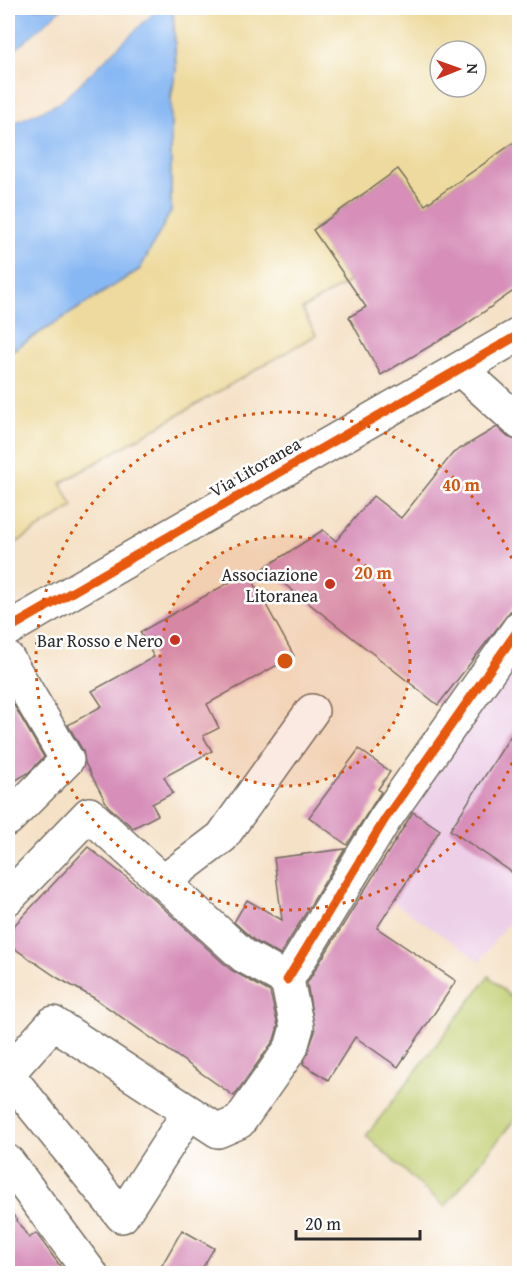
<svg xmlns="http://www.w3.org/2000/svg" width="527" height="1281" viewBox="0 0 527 1281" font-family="'Gentium Book Plus',serif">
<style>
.built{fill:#edd0e8}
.green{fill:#c1cd6f;stroke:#767c4d;stroke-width:1.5}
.sand{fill:#eeda9e;stroke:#8c8264;stroke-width:1.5;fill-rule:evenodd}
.water{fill:#88b8f3;stroke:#5a728f;stroke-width:1.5}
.pier{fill:#f5e1c6}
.building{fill:#d78fb9}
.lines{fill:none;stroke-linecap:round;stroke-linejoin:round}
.minor-casing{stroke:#726b61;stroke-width:36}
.minor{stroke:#fff;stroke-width:33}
.cycleway-casing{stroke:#fff;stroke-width:13}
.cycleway{stroke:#e8590c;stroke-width:9}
.ring{fill:none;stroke:#d5540f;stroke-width:3;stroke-dasharray:3 6}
.poi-dot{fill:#c8321e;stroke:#fff;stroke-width:2}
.labels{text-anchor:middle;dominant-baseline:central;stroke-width:5;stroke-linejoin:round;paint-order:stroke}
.street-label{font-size:18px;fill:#2b2b2b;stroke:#fff}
.poi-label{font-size:18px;fill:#2b2b2b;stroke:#fff;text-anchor:end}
.centre{fill:#d5540f;stroke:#fff;stroke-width:3}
.ring-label{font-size:18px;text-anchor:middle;font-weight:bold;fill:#d5540f;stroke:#fff;stroke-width:5;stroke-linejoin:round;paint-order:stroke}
</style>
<rect width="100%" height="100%" fill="#fff"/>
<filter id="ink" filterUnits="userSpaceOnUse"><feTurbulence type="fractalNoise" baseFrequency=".0167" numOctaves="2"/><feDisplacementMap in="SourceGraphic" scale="12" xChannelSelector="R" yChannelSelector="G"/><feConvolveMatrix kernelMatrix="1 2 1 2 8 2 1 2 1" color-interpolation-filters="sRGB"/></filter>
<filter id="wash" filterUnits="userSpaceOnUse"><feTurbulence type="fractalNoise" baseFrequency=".008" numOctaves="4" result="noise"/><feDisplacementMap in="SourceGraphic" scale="24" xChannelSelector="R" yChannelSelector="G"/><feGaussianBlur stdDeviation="1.35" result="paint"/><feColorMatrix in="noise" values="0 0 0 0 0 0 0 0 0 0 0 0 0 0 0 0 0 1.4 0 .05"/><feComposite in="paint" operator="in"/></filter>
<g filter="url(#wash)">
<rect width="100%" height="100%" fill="#f5e1c6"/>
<!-- built -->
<path class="built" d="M 519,646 L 519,908 L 480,961 L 393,902 L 440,831 L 410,811 Z"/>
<!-- green -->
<path class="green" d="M 489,976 L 519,1005 L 519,1114 L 445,1207 L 366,1136 Z"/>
<!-- sand -->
<path class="sand" d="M 173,8 L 519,8 L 519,139 L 425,205 L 398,169 L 313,229 L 349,282 L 302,309 L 316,335 L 61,483 L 73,507 L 8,548 L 8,353 L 140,269 L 176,70 ZM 440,51 L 476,51 L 476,87 L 440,87 Z"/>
<!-- water -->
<path class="water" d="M 8,8 L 63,8 L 8,57 Z
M 158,8 L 173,8 L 176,70 L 171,95 L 171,211 L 140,269 L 8,353 L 8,125 L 60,102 Z"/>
<!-- pier -->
<path class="pier" d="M 63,8 L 65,10 L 8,60 L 8,57 Z
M 153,8 L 158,8 L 60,102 L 8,125 L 8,122 L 58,99 Z"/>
<g id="blocks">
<!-- building -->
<path class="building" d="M 519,139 L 519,287 L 461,328 L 381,375 L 349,317 L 366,307 L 313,230 L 398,169 L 425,205 Z
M 497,427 L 508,437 L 519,441 L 519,600 L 438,705 L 264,568 L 323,530 L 336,541 L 373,496 L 401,518 L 453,453 Z
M 248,572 L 294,656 L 207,704 L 219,728 L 203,736 L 212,751 L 164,777 L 173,793 L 152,804 L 158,815 L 133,828 L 108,806 L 85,763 L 83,751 L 68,725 L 102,706 L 92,691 L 154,657 L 140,632 Z
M 8,695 L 44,757 L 28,773 L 8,785 Z
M 519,723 L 519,877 L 450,830 Z
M 359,749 L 390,772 L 378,789 L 381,792 L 347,845 L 309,817 Z
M 413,812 L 440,830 L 377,928 L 456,981 L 398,1067 L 355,1037 L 328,1080 L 303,1064 L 315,1032 L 307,983 Z
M 88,847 L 149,895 L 231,970 L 270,992 L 278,1026 L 274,1040 L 234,1096 L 94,998 L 58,978 L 8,944 L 8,932 Z
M 345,849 L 280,955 L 255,941 L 234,922 L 247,900 L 282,920 L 274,858 Z
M 8,1208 L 29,1238 L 36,1233 L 66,1274 L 8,1274 Z
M 182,1230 L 214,1248 L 199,1274 L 157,1274 Z"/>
</g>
</g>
<g filter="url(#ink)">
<use href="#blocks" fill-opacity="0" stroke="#726b61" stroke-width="1.5"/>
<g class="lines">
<!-- minor casing -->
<g class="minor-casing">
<path id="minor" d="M 460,369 L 520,423
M 8,629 L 520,334
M 8,659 L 67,760 L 8,819
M 163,882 L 222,837 L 312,711
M 8,898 L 89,814 L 244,956 L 287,980
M 8,1073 L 53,1023 L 218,1131 L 239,1122 L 291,1048 L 297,1027 L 287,980 L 385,819 L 520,627
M 8,1075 L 122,1216 L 189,1112
M 8,1162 L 91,1274"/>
</g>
<!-- minor -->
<use href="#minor" class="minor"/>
<!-- cycleway casing -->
<g class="cycleway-casing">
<path id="cycleway" d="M 8,629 L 520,334
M 287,980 L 385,819 L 520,627"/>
</g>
<!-- cycleway -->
<use href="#cycleway" class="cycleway"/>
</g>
</g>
<!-- distance rings -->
<circle cx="285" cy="661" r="125" fill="#d5540f" fill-opacity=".12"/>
<g class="ring">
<circle cx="285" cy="661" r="125"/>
<path d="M519 746A249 249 0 1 1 519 576"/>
</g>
<!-- markers -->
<g class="poi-dot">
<circle cx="330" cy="584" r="6"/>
<circle cx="175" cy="640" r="6"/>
</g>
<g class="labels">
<!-- street labels -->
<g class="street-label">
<text transform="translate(255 467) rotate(-30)">Via Litoranea</text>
</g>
<!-- poi labels -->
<g class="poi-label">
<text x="318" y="574">Associazione<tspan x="318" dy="21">Litoranea</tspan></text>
<text x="163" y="640">Bar Rosso e Nero</text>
</g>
</g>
<circle cx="285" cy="661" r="9" class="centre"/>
<g class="ring-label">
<text x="461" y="491">40 m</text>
<text x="373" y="579">20 m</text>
</g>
<!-- margin -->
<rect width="527" height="1281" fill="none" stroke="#fff" stroke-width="30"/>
<!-- north arrow -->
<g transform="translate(458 69) rotate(89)"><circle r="28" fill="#ffffff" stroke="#aaaaaa" stroke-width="1.5"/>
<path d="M0-4.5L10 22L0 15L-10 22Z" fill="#c8321e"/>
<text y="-9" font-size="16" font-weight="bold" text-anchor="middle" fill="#2b2b2b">N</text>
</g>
<!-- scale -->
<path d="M296 1230v9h124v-9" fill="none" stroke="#2b2b2b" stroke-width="3"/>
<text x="305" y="1230" font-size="18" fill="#2b2b2b" stroke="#ffffff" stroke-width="4.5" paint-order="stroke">20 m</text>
</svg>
